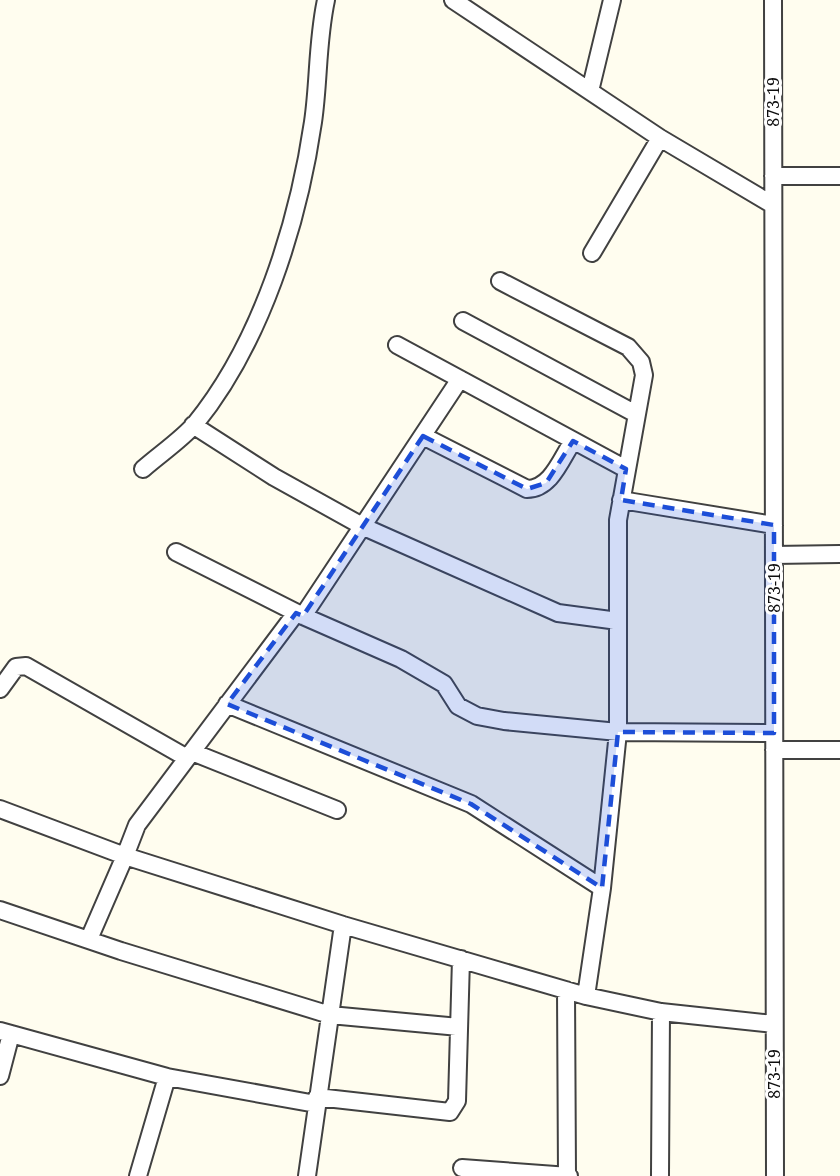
<svg xmlns="http://www.w3.org/2000/svg" width="840" height="1176" viewBox="0 0 840 1176" font-family="'Noto Serif',serif">
<style>
.lines{fill:none;stroke-linecap:round;stroke-linejoin:round}
.street-casing{stroke:#414141;stroke-width:20}
.street{stroke:#fff;stroke-width:16}
.marked{fill:#1d4ed8;fill-opacity:0.2;stroke:#1d4ed8;stroke-width:4.5;stroke-dasharray:12 8;stroke-linejoin:round}
.labels{text-anchor:middle;dominant-baseline:central;stroke-width:6;stroke-linejoin:round;paint-order:stroke}
.street-label{font-size:16px;fill:#0e0e0e;stroke:#fff}
</style>
<rect width="100%" height="100%" fill="#fffdef"/>
<g class="lines">
<!-- street casing -->
<g class="street-casing">
<path id="street" d="M 453,0 L 660,138 L 773,205
M 773,0 L 775,1176
M 590,91 L 612,0
M 773,176 L 840,176
M 592,253 L 660,138
M 500,281 L 628,347 L 641,362 L 644,375 L 618,520 L 618,732 L 602,888 L 586,996
M 463,321 L 636,414
M 397,345 L 626,469
M 193,425 L 274,477 L 364,527 L 558,613 L 618,621
M 423,436 L 527,489 C 551,489 561,459 573,441
M 143,469 C 160,454 181,440 195,424 C 261,343 298,224 313,122 C 319,81 317,42 326,0
M 621,500 L 774,525
M 176,552 L 303,616 L 401,659 L 444,684 L 458,706 L 477,716 L 504,721 L 618,732 L 774,733
M 774,555 L 840,554
M 296,613 L 137,825 L 125,856 L 343,925 L 586,996 L 661,1012 L 774,1024
M 303,616 L 460,379
M 0,689 L 16,667 L 26,666 L 187,758
M 227,704 L 471,804 L 602,888
M 774,750 L 840,750
M 192,752 L 337,810
M 0,809 L 125,856 L 89,939
M 0,910 L 121,951 L 330,1015 L 459,1027
M 566,990 L 567,1176
M 0,1031 L 167,1077 L 316,1104
M 0,1076 L 11,1034
M 317,1097 L 450,1112 L 457,1101 L 461,959
M 462,1168 L 569,1176
M 138,1176 L 167,1077
M 307,1176 L 343,925
M 660,1176 L 661,1012"/>
</g>
<!-- street -->
<use href="#street" class="street"/>
</g>
<!-- marked area -->
<path class="marked" d="M 423,436 L 527,489 L 546,483 L 573,441 L 626,469 L 621,500 L 774,525 L 774,733 L 618,732 L 602,888 L 471,804 L 227,704 L 296,613 L 303,616 Z"/>
<g class="labels">
<!-- street labels -->
<g class="street-label">
<text transform="translate(773 102) rotate(-90)">873-19</text>
<text transform="translate(774 588) rotate(-90)">873-19</text>
<text transform="translate(774 1074) rotate(-90)">873-19</text>
</g>
</g>
</svg>
